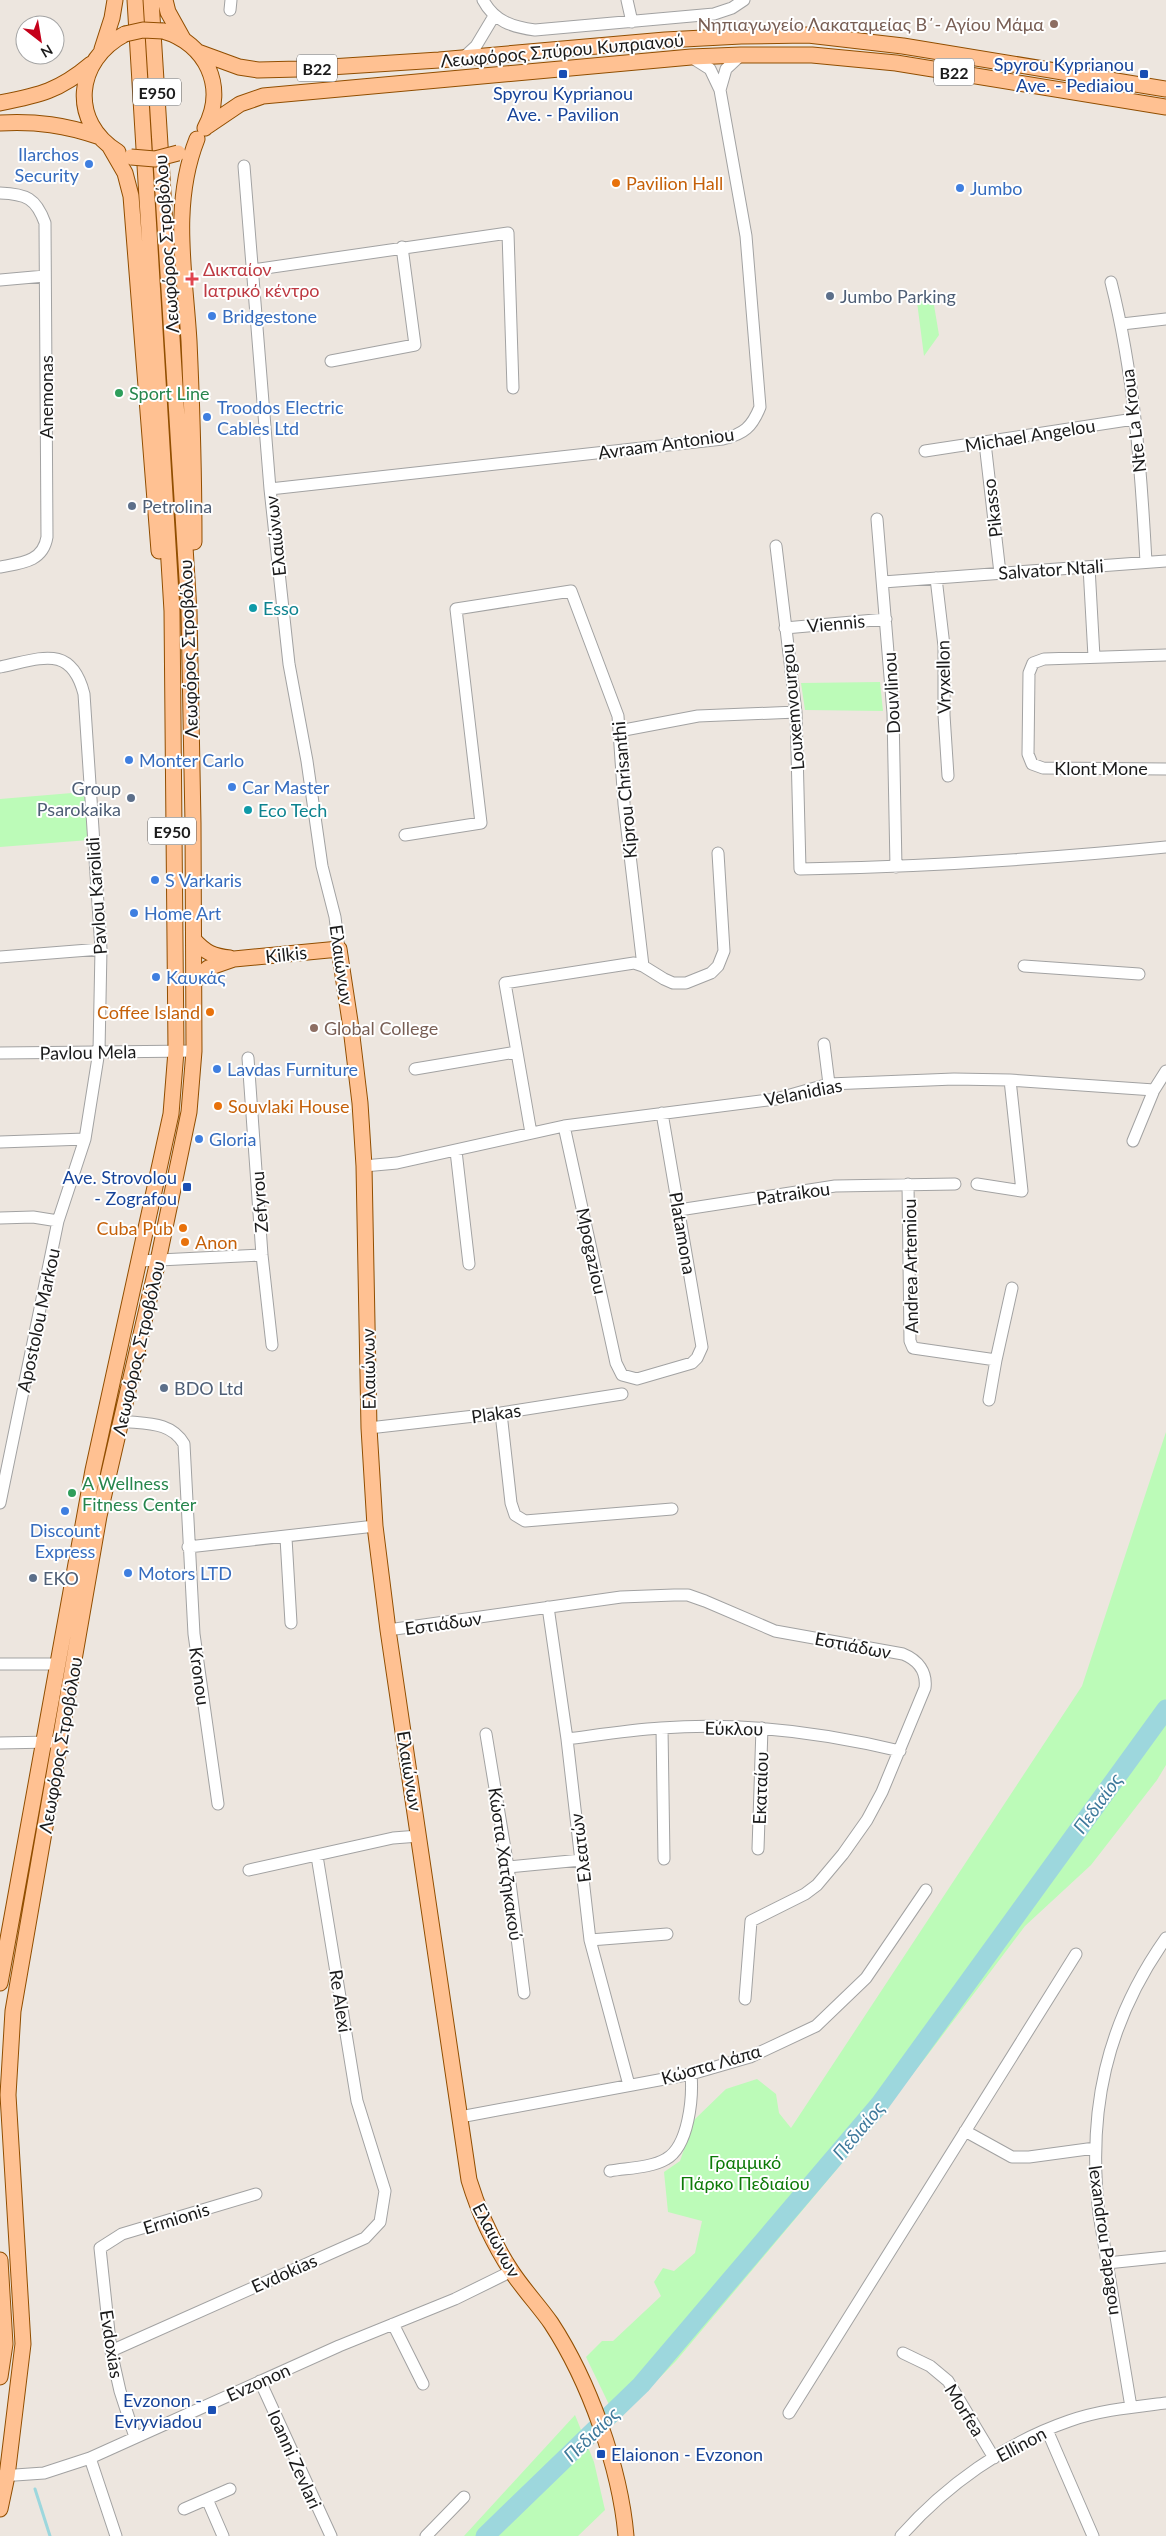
<svg xmlns="http://www.w3.org/2000/svg" width="1166" height="2536" viewBox="0 0 1166 2536" font-family="Lato,sans-serif">
<style>
.park{fill:#bcfbb8}
.lines{fill:none;stroke-linecap:round;stroke-linejoin:round}
.stream{stroke:#9dd7dd;stroke-width:3}
.river{stroke:#9dd7dd;stroke-width:19}
.minor-casing{stroke:#a2a2a2;stroke-width:13}
.major-casing{stroke:#914e00;stroke-width:17}
.minor{stroke:#fff;stroke-width:11}
.major{stroke:#ffc192;stroke-width:15}
.major-bridge-casing{stroke:#914e00;stroke-width:17;stroke-linecap:butt}
.major-bridge{stroke:#ffc192;stroke-width:15}
.education-dot{fill:#8d6e63;stroke:#fff;stroke-width:2}
.transit-dot{fill:#1a4fb4;stroke:#fff;stroke-width:2}
.shop-dot{fill:#3f7fe0;stroke:#fff;stroke-width:2}
.food-dot{fill:#e8710a;stroke:#fff;stroke-width:2}
.health-dot{fill:#e0444e;stroke:#fff;stroke-width:2}
.service-dot{fill:#5c6f8a;stroke:#fff;stroke-width:2}
.leisure-dot{fill:#2e9e5b;stroke:#fff;stroke-width:2}
.culture-dot{fill:#0f9aa8;stroke:#fff;stroke-width:2}
.labels{text-anchor:middle;dominant-baseline:central;stroke-width:4;stroke-linejoin:round;paint-order:stroke}
.shield{fill:#fff;stroke:#5f5f5f;stroke-width:1}
.shield-label{font-size:16px;font-weight:bold;fill:#1b1b1b}
.education-label{font-size:18px;fill:#785e54;stroke:#fff;text-anchor:end}
.street-label{font-size:18px;fill:#1b1b1b;stroke:#fff}
.transit-label{font-size:18px;fill:#164399;stroke:#fff;text-anchor:end}
.shop-label{font-size:18px;fill:#366cbe;stroke:#fff;text-anchor:start}
.food-label{font-size:18px;fill:#c56008;stroke:#fff;text-anchor:start}
.health-label{font-size:18px;fill:#be3a42;stroke:#fff;text-anchor:start}
.service-label{font-size:18px;fill:#4e5e75;stroke:#fff;text-anchor:start}
.leisure-label{font-size:18px;fill:#27864d;stroke:#fff;text-anchor:start}
.culture-label{font-size:18px;fill:#0d838f;stroke:#fff;text-anchor:start}
.park-label{font-size:18px;fill:#0d7a07;stroke:#fff}
.water-label{font-size:19px;font-style:italic;fill:#407a9c;stroke:#fff}
</style>
<rect width="100%" height="100%" fill="#ede6df"/>
<!-- park -->
<path class="park" d="M 933,299 L 939,335 L 924,356 L 917,302 Z
M 880,682 L 883,711 L 805,710 L 801,683 Z
M 84,792 L 89,840 L 0,847 L 0,799 Z
M 1166,1432 L 1166,1765 L 1157,1780 L 1091,1865 L 1025,1926 L 926,2057 L 837,2169 L 676,2361 L 617,2421 L 586,2357 L 602,2341 L 613,2341 L 661,2296 L 654,2282 L 663,2268 L 674,2271 L 695,2253 L 702,2221 L 668,2212 L 664,2172 L 680,2161 L 694,2120 L 726,2089 L 757,2079 L 776,2094 L 779,2113 L 791,2128 L 1082,1686 Z
M 575,2415 L 594,2462 L 605,2510 L 578,2536 L 464,2536 Z"/>
<g class="lines">
<!-- stream -->
<path class="stream" d="M 35,2489 L 50,2536"/>
<!-- river -->
<path class="river" d="M 485,2536 L 641,2385 L 879,2105 L 1166,1709"/>
<!-- minor casing -->
<g class="minor-casing">
<path id="minor" d="M 483,0 C 494,21 512,27 535,30 L 714,14 L 732,8 L 744,0
M 627,0 L 632,22
M 230,10 L 231,0
M 462,59 L 476,46 L 494,16
M 720,90 L 726,69 L 741,55
M 244,166 L 270,489 L 289,664 L 307,761 L 322,866 L 335,917 L 339,949
M 0,193 C 26,194 36,198 45,223 L 47,537 C 43,562 21,563 0,567
M 252,270 L 508,233 L 513,388
M 0,280 L 45,276
M 1111,282 C 1134,373 1141,469 1146,562
M 1122,324 L 1166,319
M 331,361 L 415,345 L 402,247
M 985,443 L 1000,573
M 925,451 L 1134,419
M 270,489 L 723,439 C 744,434 752,427 760,407 L 746,236 L 720,90 L 710,69 L 691,57
M 877,519 L 893,713 L 896,867
M 776,546 L 796,712 L 800,869 C 923,867 1044,859 1166,847
M 1089,567 L 1094,657
M 936,578 L 944,646 L 944,715 L 948,776
M 883,582 L 1166,561
M 785,628 L 886,619
M 1166,655 L 1044,659 L 1033,663 L 1029,673 L 1028,754 L 1032,764 L 1043,768 L 1166,769
M 0,667 C 40,659 71,643 84,694 L 101,949 L 99,1051 L 85,1139 L 58,1221 L 0,1503
M 619,731 L 698,716 L 796,712
M 405,835 L 481,823 L 456,609 L 571,591 L 618,716 L 624,804 L 643,966 L 634,963 L 505,983 L 531,1133
M 0,957 L 101,949
M 643,966 L 664,979 L 673,983 L 686,983 L 711,973 L 718,966 L 724,951 L 718,853
M 1024,966 L 1139,974
M 824,1044 L 829,1084
M 0,1053 L 194,1051
M 248,1058 L 262,1255 L 272,1345
M 415,1069 L 516,1052
M 564,1126 L 616,1363 L 622,1375 L 637,1379 L 692,1363 L 697,1358 L 702,1347 L 662,1113
M 1133,1141 L 1154,1090 L 1166,1071
M 0,1142 L 85,1139
M 456,1151 L 469,1264
M 364,1166 L 397,1163 L 564,1126 L 776,1099 L 829,1084 L 954,1079 L 1010,1080 L 1154,1090
M 908,1184 L 910,1341 L 913,1348 L 996,1360
M 977,1184 L 1022,1191 L 1010,1080
M 679,1210 L 835,1186 L 955,1184
M 0,1218 L 33,1217 L 58,1221
M 139,1261 L 262,1255
M 989,1400 L 996,1360 L 1012,1288
M 501,1413 L 511,1503 L 515,1515 L 525,1521 L 672,1509
M 121,1421 C 145,1424 171,1421 184,1444 L 194,1634 L 218,1804
M 369,1428 L 501,1413 L 622,1394
M 286,1538 L 291,1623
M 188,1547 L 375,1526
M 548,1607 L 567,1739 L 590,1940 L 629,2085
M 388,1630 L 621,1597 L 674,1595 L 688,1595 L 705,1601 L 775,1631 L 903,1654 C 918,1660 927,1672 925,1688 L 882,1792 L 867,1820 L 843,1854 L 817,1885 L 805,1894 L 751,1921 L 745,1999
M 0,1664 L 56,1664
M 662,1728 L 664,1859
M 486,1734 L 508,1867 L 524,1993
M 567,1739 C 598,1735 630,1730 661,1728 C 742,1722 822,1732 900,1751
M 0,1743 L 51,1742
M 758,1849 L 762,1728
M 508,1867 L 581,1860
M 249,1870 L 393,1838 L 419,1836
M 590,1940 L 667,1934
M 460,2117 L 691,2074 L 750,2057 L 816,2026 L 866,1978 L 926,1890
M 965,2131 L 1012,2157 L 1029,2157 L 1095,2148
M 610,2171 C 626,2168 651,2168 666,2159 C 689,2146 693,2097 691,2074
M 1107,2263 L 1166,2257
M 393,2324 L 423,2384
M 111,2351 L 365,2238 L 380,2222 L 385,2191 L 357,2101 L 317,1856
M 903,2353 L 930,2366 L 948,2381 L 994,2458
M 260,2381 L 331,2536
M 1131,2407 L 1099,2214 C 1087,2111 1106,2023 1166,1938
M 789,2413 L 1076,1954
M 1047,2430 L 1093,2536
M 135,2437 L 120,2391 L 111,2351 L 100,2248 L 122,2234 L 256,2194
M 90,2458 L 116,2536
M 1,2476 L 44,2473 L 90,2458 L 339,2346 L 455,2299 L 512,2271
M 207,2499 L 223,2536
M 184,2509 L 230,2489
M 426,2536 L 464,2497
M 901,2536 C 945,2486 1005,2443 1069,2421 C 1100,2410 1134,2407 1166,2403"/>
</g>
<!-- major casing -->
<g class="major-casing">
<path id="major" d="M 165,0 L 168,12 L 183,39
M 163,31 C 206,43 227,87 205,128
M 102,49 L 112,18 L 115,0
M 198,52 L 239,67 L 258,70 L 299,69 L 439,60 L 665,40 L 741,36 L 808,35 L 903,46 L 1166,89
M 0,103 C 40,95 59,91 91,64
M 0,123 C 36,121 66,125 100,137
M 206,127 L 240,104 L 263,96 L 691,57 L 741,55 L 812,55 L 896,63 L 1166,107
M 110,147 L 125,173 L 131,196 L 159,551
M 118,152 C 69,122 75,60 125,34
M 194,542 C 194,475 192,408 189,341 C 185,273 171,205 197,139
M 194,940 C 206,953 213,956 230,958
M 194,982 L 208,968 L 234,959 L 339,949 L 351,1028 L 360,1103 L 364,1166 L 369,1428 L 375,1526 L 388,1630 L 469,2180 C 479,2213 493,2243 512,2272 C 524,2290 539,2306 551,2323 C 589,2381 620,2467 626,2536
M 0,1983 L 93,1470 L 171,1114 L 176,1051 L 172,611 L 135,0
M 0,2260 L 5,2344 L 0,2377
M 0,2509 L 7,2476 L 23,2344 L 8,2095 L 13,2011 L 99,1516 L 158,1261 L 189,1112 L 194,1051 L 193,823 L 189,611 L 151,0"/>
</g>
<!-- minor -->
<use href="#minor" class="minor"/>
<!-- major -->
<use href="#major" class="major"/>
<!-- major-bridge casing -->
<g class="major-bridge-casing">
<path id="major-bridge" d="M 125,34 L 143,30 L 163,31
M 131,157 L 155,159 L 178,153"/>
</g>
<!-- major-bridge -->
<use href="#major-bridge" class="major-bridge"/>
</g>
<!-- markers -->
<g class="education-dot">
<circle cx="1054" cy="24" r="5"/>
<circle cx="314" cy="1028" r="5"/>
</g>
<g class="transit-dot">
<rect x="558" y="69" width="10" height="10" rx="2.5"/>
<rect x="1139" y="69" width="10" height="10" rx="2.5"/>
<rect x="182" y="1182" width="10" height="10" rx="2.5"/>
<rect x="207" y="2405" width="10" height="10" rx="2.5"/>
<rect x="596" y="2449" width="10" height="10" rx="2.5"/>
</g>
<g class="shop-dot">
<circle cx="89" cy="164" r="5"/>
<circle cx="960" cy="188" r="5"/>
<circle cx="212" cy="316" r="5"/>
<circle cx="207" cy="417" r="5"/>
<circle cx="129" cy="760" r="5"/>
<circle cx="232" cy="787" r="5"/>
<circle cx="155" cy="880" r="5"/>
<circle cx="134" cy="913" r="5"/>
<circle cx="156" cy="977" r="5"/>
<circle cx="217" cy="1069" r="5"/>
<circle cx="199" cy="1139" r="5"/>
<circle cx="65" cy="1511" r="5"/>
<circle cx="128" cy="1573" r="5"/>
</g>
<g class="food-dot">
<circle cx="616" cy="183" r="5"/>
<circle cx="210" cy="1012" r="5"/>
<circle cx="218" cy="1106" r="5"/>
<circle cx="183" cy="1228" r="5"/>
<circle cx="185" cy="1242" r="5"/>
</g>
<path class="health-dot" d="M189.5 271.5h5v5h5v5h-5v5h-5v-5h-5v-5h5z"/>
<g class="service-dot">
<circle cx="830" cy="296" r="5"/>
<circle cx="132" cy="506" r="5"/>
<circle cx="131" cy="798" r="5"/>
<circle cx="164" cy="1388" r="5"/>
<circle cx="33" cy="1578" r="5"/>
</g>
<g class="leisure-dot">
<circle cx="119" cy="393" r="5"/>
<circle cx="72" cy="1493" r="5"/>
</g>
<g class="culture-dot">
<circle cx="253" cy="608" r="5"/>
<circle cx="248" cy="810" r="5"/>
</g>
<g class="labels">
<!-- shield labels -->
<g class="shield">
<rect x="297" y="54.5" width="40" height="27" rx="4"/>
<rect x="934" y="58.5" width="40" height="27" rx="4"/>
<rect x="133" y="78.5" width="48" height="27" rx="4"/>
<rect x="148" y="817.5" width="48" height="27" rx="4"/>
</g>
<g class="shield-label">
<text x="317" y="68">B22</text>
<text x="954" y="72">B22</text>
<text x="157" y="92">E950</text>
<text x="172" y="831">E950</text>
</g>
<!-- education labels -->
<g class="education-label">
<text x="1044" y="24">Νηπιαγωγείο Λακαταμείας Β΄- Αγίου Μάμα</text>
<text x="324" y="1028" text-anchor="start">Global College</text>
</g>
<!-- street labels -->
<g class="street-label">
<text transform="translate(562 50) rotate(-5)">Λεωφόρος Σπύρου Κυπριανού</text>
<text transform="translate(166 244) rotate(-94)">Λεωφόρος Στροβόλου</text>
<text transform="translate(46 397) rotate(-90)">Anemonas</text>
<text transform="translate(1133 421) rotate(-97)">Nte La Kroua</text>
<text transform="translate(1030 435) rotate(-9)">Michael Angelou</text>
<text transform="translate(666 443) rotate(-8)">Avraam Antoniou</text>
<text transform="translate(992 508) rotate(-97)">Pikasso</text>
<text transform="translate(275 536) rotate(-96)">Ελαιώνων</text>
<text transform="translate(1051 569) rotate(-4)">Salvator Ntali</text>
<text transform="translate(836 623) rotate(-5)">Viennis</text>
<text transform="translate(188 649) rotate(-92)">Λεωφόρος Στροβόλου</text>
<text transform="translate(943 677) rotate(-91)">Vryxellon</text>
<text transform="translate(891 693) rotate(-93)">Douvlinou</text>
<text transform="translate(792 707) rotate(-95)">Louxemvourgou</text>
<text x="1101" y="768">Klont Mone</text>
<text transform="translate(624 790) rotate(-95)">Kiprou Chrisanthi</text>
<text transform="translate(96 896) rotate(-94)">Pavlou Karolidi</text>
<text transform="translate(286 954) rotate(-6)">Kilkis</text>
<text transform="translate(342 965) rotate(82)">Ελαιώνων</text>
<text transform="translate(88 1052) rotate(-1)">Pavlou Mela</text>
<text transform="translate(803 1092) rotate(-11)">Velanidias</text>
<text transform="translate(793 1193) rotate(-8)">Patraikou</text>
<text transform="translate(259 1202) rotate(-94)">Zefyrou</text>
<text transform="translate(683 1233) rotate(80)">Platamona</text>
<text transform="translate(592 1251) rotate(78)">Mpogaziou</text>
<text transform="translate(910 1266) rotate(-91)">Andrea Artemiou</text>
<text transform="translate(38 1320) rotate(-78)">Apostolou Markou</text>
<text transform="translate(138 1348) rotate(-77)">Λεωφόρος Στροβόλου</text>
<text transform="translate(368 1369) rotate(-91)">Ελαιώνων</text>
<text transform="translate(496 1413) rotate(-8)">Plakas</text>
<text transform="translate(443 1623) rotate(-8)">Εστιάδων</text>
<text transform="translate(853 1645) rotate(11)">Εστιάδων</text>
<text transform="translate(200 1676) rotate(82)">Kronou</text>
<text transform="translate(734 1728) rotate(1)">Εύκλου</text>
<text transform="translate(60 1745) rotate(-80)">Λεωφόρος Στροβόλου</text>
<text transform="translate(410 1771) rotate(81)">Ελαιώνων</text>
<text transform="translate(760 1788) rotate(-88)">Εκαταίου</text>
<text transform="translate(580 1848) rotate(-97)">Ελεατών</text>
<text transform="translate(506 1864) rotate(82)">Κώστα Χατζηκακού</text>
<text transform="translate(341 2001) rotate(81)">Re Alexi</text>
<text transform="translate(711 2064) rotate(-16)">Κώστα Λάπα</text>
<text transform="translate(176 2218) rotate(-17)">Ermionis</text>
<text transform="translate(497 2240) rotate(62)">Ελαιώνων</text>
<text transform="translate(1106 2240) rotate(82)">lexandrou Papagou</text>
<text transform="translate(284 2273) rotate(-24)">Evdokias</text>
<text transform="translate(112 2344) rotate(81)">Evdoxias</text>
<text transform="translate(258 2382) rotate(-24)">Evzonon</text>
<text transform="translate(965 2410) rotate(58)">Morfea</text>
<text transform="translate(1021 2444) rotate(-28)">Ellinon</text>
<text transform="translate(295 2459) rotate(66)">Ioanni Zevlari</text>
</g>
<!-- transit labels -->
<g class="transit-label">
<text x="1134" y="64">Spyrou Kyprianou<tspan x="1134" dy="21">Ave. - Pediaiou</tspan></text>
<text x="563" y="93" text-anchor="middle">Spyrou Kyprianou<tspan x="563" dy="21">Ave. - Pavilion</tspan></text>
<text x="177" y="1177">Ave. Strovolou<tspan x="177" dy="21">- Zografou</tspan></text>
<text x="202" y="2400">Evzonon -<tspan x="202" dy="21">Evryviadou</tspan></text>
<text x="611" y="2454" text-anchor="start">Elaionon - Evzonon</text>
</g>
<!-- shop labels -->
<g class="shop-label">
<text x="79" y="154" text-anchor="end">Ilarchos<tspan x="79" dy="21">Security</tspan></text>
<text x="970" y="188">Jumbo</text>
<text x="222" y="316">Bridgestone</text>
<text x="217" y="407">Troodos Electric<tspan x="217" dy="21">Cables Ltd</tspan></text>
<text x="139" y="760">Monter Carlo</text>
<text x="242" y="787">Car Master</text>
<text x="165" y="880">S Varkaris</text>
<text x="144" y="913">Home Art</text>
<text x="166" y="977">Καυκάς</text>
<text x="227" y="1069">Lavdas Furniture</text>
<text x="209" y="1139">Gloria</text>
<text x="65" y="1530" text-anchor="middle">Discount<tspan x="65" dy="21">Express</tspan></text>
<text x="138" y="1573">Motors LTD</text>
</g>
<!-- food labels -->
<g class="food-label">
<text x="626" y="183">Pavilion Hall</text>
<text x="200" y="1012" text-anchor="end">Coffee Island</text>
<text x="228" y="1106">Souvlaki House</text>
<text x="173" y="1228" text-anchor="end">Cuba Pub</text>
<text x="195" y="1242">Anon</text>
</g>
<!-- health labels -->
<g class="health-label">
<text x="203" y="269">Δικταίον<tspan x="203" dy="21">Ιατρικό κέντρο</tspan></text>
</g>
<!-- service labels -->
<g class="service-label">
<text x="840" y="296">Jumbo Parking</text>
<text x="142" y="506">Petrolina</text>
<text x="121" y="788" text-anchor="end">Group<tspan x="121" dy="21">Psarokaika</tspan></text>
<text x="174" y="1388">BDO Ltd</text>
<text x="43" y="1578">EKO</text>
</g>
<!-- leisure labels -->
<g class="leisure-label">
<text x="129" y="393">Sport Line</text>
<text x="82" y="1483">A Wellness<tspan x="82" dy="21">Fitness Center</tspan></text>
</g>
<!-- culture labels -->
<g class="culture-label">
<text x="263" y="608">Esso</text>
<text x="258" y="810">Eco Tech</text>
</g>
<!-- park labels -->
<g class="park-label">
<text x="745" y="2162">Γραμμικό<tspan x="745" dy="21">Πάρκο Πεδιαίου</tspan></text>
</g>
<!-- water labels -->
<g class="water-label">
<text transform="translate(1097 1803) rotate(-54)">Πεδιαίος</text>
<text transform="translate(858 2130) rotate(-50)">Πεδιαίος</text>
<text transform="translate(591 2434) rotate(-44)">Πεδιαίος</text>
</g>
</g>
<!-- north arrow -->
<g transform="translate(40 40) rotate(149)"><circle r="24" fill="#ffffff" stroke="#a4a4a4"/>
<path d="M0-4L9 19L0 12L-9 19Z" fill="#c5001a"/>
<text y="-8" font-size="14" font-weight="bold" text-anchor="middle" fill="#1b1b1b">N</text>
</g>
</svg>
